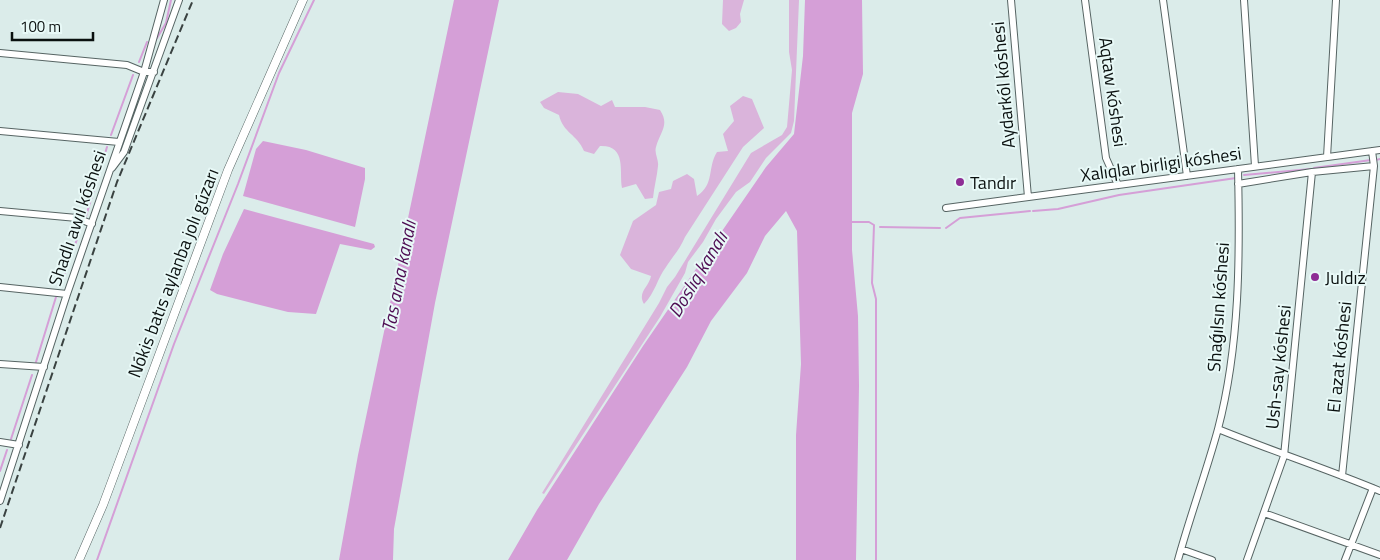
<svg xmlns="http://www.w3.org/2000/svg" width="1380" height="560" viewBox="0 0 1380 560" font-family="'Titillium Web',sans-serif">
<style>
.green{fill:#dab4db}
.water{fill:#d59fd7}
.lines{fill:none;stroke-linecap:round;stroke-linejoin:round}
.stream{stroke:#d59fd7;stroke-width:2}
.minor-casing{stroke:#566463;stroke-width:8}
.major-casing{stroke:#566463;stroke-width:9}
.minor{stroke:#fff;stroke-width:6}
.major{stroke:#fff;stroke-width:8}
.rail{stroke:#3a4241;stroke-width:2;stroke-dasharray:8 4;stroke-linecap:butt}
.poi-dot{fill:#8e2d95;stroke:#e8f9f7;stroke-width:2}
.labels{text-anchor:middle;dominant-baseline:central;stroke-width:4;stroke-linejoin:round;paint-order:stroke}
.street-label{font-size:18px;fill:#0a100f;stroke:#e8f9f7}
.poi-label{font-size:18px;fill:#0a100f;stroke:#e8f9f7;text-anchor:start}
.water-label{font-size:19px;font-style:italic;fill:#4e0d53;stroke:#e8f9f7}
</style>
<rect width="100%" height="100%" fill="#dbecea"/>
<!-- green -->
<path class="green" d="M 723,0 L 744,0 L 740,14 L 741,22 L 736,28 L 729,31 L 722,24 Z
M 789,0 L 799,0 L 794,121 L 791,133 L 766,158 L 750,182 L 736,192 L 716,219 L 703,242 L 688,262 L 685,273 L 660,317 L 544,494 L 542,493 L 659,303 L 667,287 L 675,277 L 751,153 L 782,135 L 787,127 L 792,70 L 789,52 Z
M 558,92 L 578,94 L 601,106 L 612,100 L 615,107 L 645,107 L 660,110 C 670,125 660,132 656,147 C 654,153 659,160 658,166 C 657,177 654,187 653,198 L 645,199 L 636,184 L 622,188 C 619,171 627,145 600,146 L 594,154 L 584,151 C 577,134 563,133 559,115 L 544,108 L 540,102 Z
M 743,96 L 752,99 L 764,128 L 743,147 L 685,237 C 680,249 673,256 666,267 C 657,279 655,293 644,304 C 637,292 649,287 651,276 L 631,269 L 620,255 L 633,221 L 656,205 L 659,192 L 671,189 L 673,181 L 687,174 L 694,179 L 697,196 C 715,184 707,168 717,152 L 728,151 L 723,134 L 734,121 L 730,106 Z"/>
<!-- water -->
<path class="water" d="M 454,0 L 499,0 L 435,303 L 394,529 L 393,560 L 339,560 L 358,455 Z
M 805,0 L 862,0 L 863,74 L 852,113 L 852,250 L 858,316 L 859,386 L 856,560 L 796,560 L 796,435 L 801,364 L 797,231 L 786,211 L 765,236 L 747,273 L 711,321 L 687,367 L 599,504 L 567,560 L 508,560 L 537,510 L 643,346 L 766,167 L 794,134 L 803,56 Z
M 263,141 L 306,150 L 365,168 L 365,179 L 355,227 L 243,196 L 256,149 Z
M 244,209 L 374,244 L 375,247 L 371,250 L 340,244 L 316,314 L 288,312 L 217,294 L 210,290 L 223,254 Z"/>
<g class="lines">
<!-- stream -->
<path class="stream" d="M 157,38 L 166,23 L 171,0
M 139,62 L 147,42
M 111,135 L 133,75
M 1376,160 L 1380,159
M 1314,168 L 1371,160
M 1244,175 L 1311,169
M 1033,211 L 1058,209 L 1119,195 L 1236,178
M 86,216 L 107,147
M 850,222 L 869,222 L 874,225 L 872,283 L 876,299 L 876,560
M 880,227 L 940,228
M 946,228 L 960,218 L 1030,211
M 61,284 L 81,228
M 36,362 L 56,297
M 11,439 L 32,375
M 0,471 L 7,450
M 97,560 L 174,344 L 238,184 L 279,73 L 314,0"/>
<!-- minor casing -->
<g class="minor-casing">
<path id="minor" d="M 1011,0 L 1028,197
M 1085,0 L 1106,158 L 1118,185
M 1163,0 L 1187,176
M 1244,0 L 1255,166
M 0,53 L 127,65 L 144,72 L 154,72
M 0,131 L 119,142
M 1327,157 L 1336,0
M 112,168 L 124,152 L 179,0
M 1238,184 L 1312,172 L 1374,166
M 946,208 L 1380,150
M 0,211 L 77,218 L 92,224
M 0,287 L 67,294
M 0,364 L 44,367
M 1218,429 C 1272,451 1327,469 1380,491
M 0,442 L 19,445
M 1342,476 L 1374,166 L 1372,151
M 0,501 L 67,294 L 144,72 L 164,0
M 1264,513 L 1380,555
M 1181,549 L 1212,560
M 1178,560 C 1190,516 1206,473 1218,429 C 1240,345 1240,255 1238,169
M 1247,560 L 1284,456 L 1312,172
M 1345,560 L 1373,488"/>
</g>
<!-- major casing -->
<g class="major-casing">
<path id="major" d="M 79,560 L 103,505 L 228,170 L 303,0"/>
</g>
<!-- minor -->
<use href="#minor" class="minor"/>
<!-- major -->
<use href="#major" class="major"/>
<!-- rail -->
<path class="rail" d="M 0,528 L 117,182 L 193,0"/>
</g>
<!-- markers -->
<g class="poi-dot">
<circle cx="960" cy="182" r="5"/>
<circle cx="1315" cy="277" r="5"/>
</g>
<g class="labels">
<!-- street labels -->
<g class="street-label">
<text transform="translate(1003 85) rotate(-95)">Aydarkól kóshesi</text>
<text transform="translate(1113 92) rotate(82)">Aqtaw kóshesi</text>
<text transform="translate(1161 164) rotate(-8)">Xalıqlar birligi kóshesi</text>
<text transform="translate(77 218) rotate(-71)">Shadlı awıl kóshesi</text>
<text transform="translate(173 273) rotate(-69)">Nókis batıs aylanba jolı gúzarı</text>
<text transform="translate(1218 307) rotate(-86)">Shaǵılsın kóshesi</text>
<text transform="translate(1339 357) rotate(-84)">El azat kóshesi</text>
<text transform="translate(1278 367) rotate(-84)">Ush-say kóshesi</text>
</g>
<!-- poi labels -->
<g class="poi-label">
<text x="970" y="182">Tandır</text>
<text x="1325" y="277">Juldız</text>
</g>
<!-- water labels -->
<g class="water-label">
<text transform="translate(697 274) rotate(-59)">Doslıq kanalı</text>
<text transform="translate(398 276) rotate(-79)">Tas arna kanalı</text>
</g>
</g>
<!-- scale -->
<path d="M12 32v8h81v-8" fill="none" stroke="#0a100f" stroke-width="2.5"/>
<text x="20" y="32" font-size="15" fill="#0a100f" stroke="#e8f9f7" stroke-width="4" paint-order="stroke">100 m</text>
</svg>
